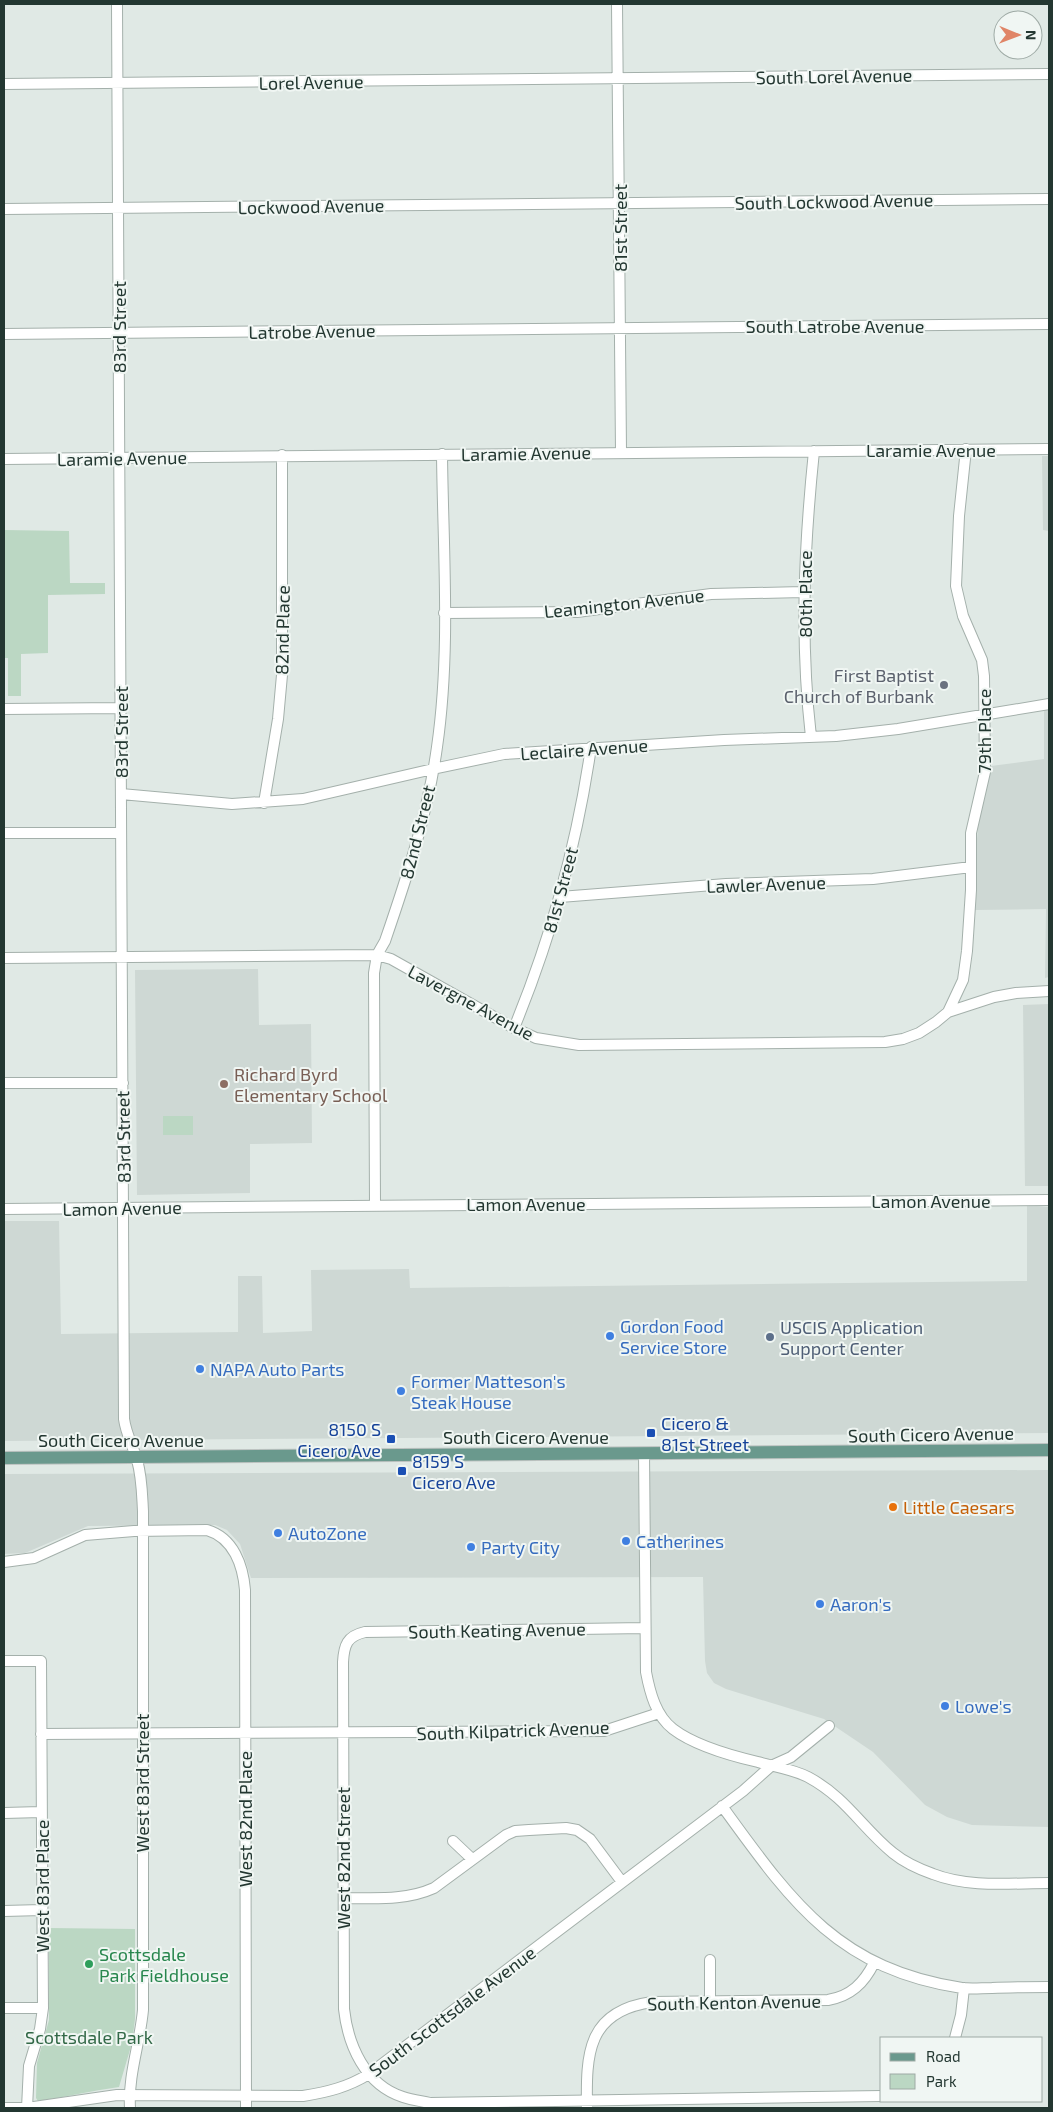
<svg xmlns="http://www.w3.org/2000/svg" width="1053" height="2112" viewBox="0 0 1053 2112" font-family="'Exo 2',sans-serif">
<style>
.built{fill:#ced8d4}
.green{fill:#bbd7c3}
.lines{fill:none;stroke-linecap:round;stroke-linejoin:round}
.minor-casing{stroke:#a4b0ab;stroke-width:12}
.major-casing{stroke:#bdc3c1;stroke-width:14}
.minor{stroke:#fff;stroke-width:10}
.major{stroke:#6a998d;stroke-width:12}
.worship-dot{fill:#6b7280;stroke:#f0f6f3;stroke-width:2}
.education-dot{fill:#8d6e63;stroke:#f0f6f3;stroke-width:2}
.shop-dot{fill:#3f7fe0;stroke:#f0f6f3;stroke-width:2}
.service-dot{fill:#5c6f8a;stroke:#f0f6f3;stroke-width:2}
.transit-dot{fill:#1a4fb4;stroke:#f0f6f3;stroke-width:2}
.food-dot{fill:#e8710a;stroke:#f0f6f3;stroke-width:2}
.leisure-dot{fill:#2e9e5b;stroke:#f0f6f3;stroke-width:2}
.labels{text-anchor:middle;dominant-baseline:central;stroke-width:4;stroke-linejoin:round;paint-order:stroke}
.street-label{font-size:18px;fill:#233731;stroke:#f0f6f3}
.worship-label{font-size:18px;fill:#5b616d;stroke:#f0f6f3;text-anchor:end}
.education-label{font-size:18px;fill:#785e54;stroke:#f0f6f3;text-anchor:start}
.shop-label{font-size:18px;fill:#366cbe;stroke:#f0f6f3;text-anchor:start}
.service-label{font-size:18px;fill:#4e5e75;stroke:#f0f6f3;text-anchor:start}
.transit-label{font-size:18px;fill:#164399;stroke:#f0f6f3;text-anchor:start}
.food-label{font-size:18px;fill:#c56008;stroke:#f0f6f3;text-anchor:start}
.leisure-label{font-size:18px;fill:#27864d;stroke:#f0f6f3;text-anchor:start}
.park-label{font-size:18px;fill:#326847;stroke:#f0f6f3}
</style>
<rect width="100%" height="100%" fill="#e0e9e5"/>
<!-- built -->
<path class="built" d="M 1042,456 L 1049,456 L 1049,531 L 1043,530 Z
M 1049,709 L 1049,977 L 1045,978 L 1046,909 L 975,910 L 976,850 L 979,817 L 991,766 L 1044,759 L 1044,710 Z
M 258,969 L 259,1025 L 311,1024 L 312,1143 L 250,1144 L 250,1193 L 137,1195 L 135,970 Z
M 1049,1004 L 1049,1186 L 1025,1186 L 1023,1005 Z
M 1027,1205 L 1049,1207 L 1049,1433 L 4,1441 L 4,1221 L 59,1221 L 61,1334 L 238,1332 L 238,1276 L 262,1276 L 263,1333 L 312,1331 L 311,1270 L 409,1269 L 410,1288 L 1027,1281 Z
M 1049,1470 L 1049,1827 L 972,1825 L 947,1817 L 925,1805 L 873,1752 L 824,1719 L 726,1689 L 714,1683 L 707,1673 L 705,1661 L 703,1577 L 251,1578 L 240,1544 L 227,1530 L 215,1525 L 88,1526 L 25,1553 L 4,1554 L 4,1474 Z"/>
<!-- green -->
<path class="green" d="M 4,530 L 69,531 L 70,583 L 105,583 L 105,594 L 48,595 L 48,653 L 21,654 L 21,696 L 8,696 L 8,658 L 4,658 Z
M 163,1116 L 193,1116 L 193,1135 L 163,1135 Z
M 49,1928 L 135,1929 L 135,2019 L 132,2043 L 119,2087 C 91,2091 65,2097 38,2101 L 36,2098 L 37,2063 L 49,2020 Z"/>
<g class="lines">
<!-- minor casing -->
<g class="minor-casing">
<path id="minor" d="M 117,4 L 124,1419 C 126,1434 133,1446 137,1460 C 142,1477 142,1494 143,1511 L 143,2010 C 140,2043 128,2075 130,2108
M 617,4 L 621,452
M 4,84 L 1049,74
M 4,209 L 1049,199
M 4,334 L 1049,324
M 4,459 L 1049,449
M 444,613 L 577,612 L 711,594 L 803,592
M 4,709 L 121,708
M 811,737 C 800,640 804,548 814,451
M 121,794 L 232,804 L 303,799 L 433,769 L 504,754 L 724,740 L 836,736 L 898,729 L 1049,704
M 264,803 L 278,719 L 282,675 L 282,455
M 4,833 L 121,833
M 560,897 L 726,884 L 873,879 L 971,867
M 4,958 L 377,955 L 391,959 L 514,1028 L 536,1038 L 579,1045 L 885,1042 L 903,1039 L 919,1033 L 936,1022 L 948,1012 L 994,997 L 1016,993 L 1049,991
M 948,1012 L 963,980 L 967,951 L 971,890 L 971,833 L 985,772 L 984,676 L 982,660 L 963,616 L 956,586 L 959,516 L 966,449
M 514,1028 C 551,938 577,844 591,747
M 4,1083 L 123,1083
M 375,1205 L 374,973 L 377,955 L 385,941 C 407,877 428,813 437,747 C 451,650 443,551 442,454
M 4,1209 L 1049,1200
M 644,1453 L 646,1672 C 650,1693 656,1716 673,1729 C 694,1745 732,1756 758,1762 C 775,1767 792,1769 808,1777 C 847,1798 861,1827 893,1853 C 904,1862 919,1869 933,1874 C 969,1888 1011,1883 1049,1883
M 4,1562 L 34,1558 L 85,1535 L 134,1531 L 207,1530 C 234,1538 243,1566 245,1590 L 246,2108
M 645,1628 L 365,1632 C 347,1636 344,1645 343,1662 L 344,2009 C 348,2045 365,2085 403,2097 C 412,2100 421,2101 430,2103 L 882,2096
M 4,1661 L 41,1661 L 43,2008 L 40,2029 L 29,2066 L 27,2108
M 41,1734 L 604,1731 L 659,1713
M 722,1806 C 791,1901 837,1969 962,1988 C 972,1989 982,1988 992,1988 C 1011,1987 1030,1987 1049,1987
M 4,1813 L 41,1812
M 453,1841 L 472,1859
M 344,1898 C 375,1898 405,1901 434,1888 L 506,1835 L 515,1831 L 529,1830 L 566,1828 L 577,1830 L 590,1839 L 622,1882
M 4,1911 L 42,1910
M 710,1960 L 710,2001
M 4,2008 L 43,2008
M 955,2038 L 961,2015 L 964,1988
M 5,2108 L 27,2108 L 117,2095 L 303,2096 C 328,2092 348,2087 369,2074 L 743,1791 L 771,1766 L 791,1757 L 829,1726
M 587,2108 C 586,2054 587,2011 652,2002 L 828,2000 C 851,1996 864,1983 874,1963"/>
</g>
<!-- major casing -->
<g class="major-casing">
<path id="major" d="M 4,1458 L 1049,1450"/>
</g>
<!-- minor -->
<use href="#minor" class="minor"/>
<!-- major -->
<use href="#major" class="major"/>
</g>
<!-- markers -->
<circle class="worship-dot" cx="944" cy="685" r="5"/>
<circle class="education-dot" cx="224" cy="1084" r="5"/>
<g class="shop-dot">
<circle cx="610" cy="1336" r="5"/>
<circle cx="200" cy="1369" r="5"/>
<circle cx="401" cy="1391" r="5"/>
<circle cx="278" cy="1533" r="5"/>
<circle cx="626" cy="1541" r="5"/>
<circle cx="471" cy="1547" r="5"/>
<circle cx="820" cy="1604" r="5"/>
<circle cx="945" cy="1706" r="5"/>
</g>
<circle class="service-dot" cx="770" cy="1337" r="5"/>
<g class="transit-dot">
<rect x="646" y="1428" width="10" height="10" rx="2.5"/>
<rect x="386" y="1434" width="10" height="10" rx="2.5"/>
<rect x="397" y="1466" width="10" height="10" rx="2.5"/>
</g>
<circle class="food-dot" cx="893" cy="1507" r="5"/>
<circle class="leisure-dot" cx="89" cy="1964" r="5"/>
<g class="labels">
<!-- street labels -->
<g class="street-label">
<text transform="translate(834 76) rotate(-1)">South Lorel Avenue</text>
<text transform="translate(311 82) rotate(-1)">Lorel Avenue</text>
<text transform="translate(834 201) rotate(-1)">South Lockwood Avenue</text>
<text transform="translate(311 206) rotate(-1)">Lockwood Avenue</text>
<text transform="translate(620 228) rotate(-90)">81st Street</text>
<text x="835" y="326">South Latrobe Avenue</text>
<text transform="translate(119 327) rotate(-90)">83rd Street</text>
<text transform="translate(312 331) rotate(-1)">Latrobe Avenue</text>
<text x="931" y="450">Laramie Avenue</text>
<text transform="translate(526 453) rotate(-1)">Laramie Avenue</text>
<text transform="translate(122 458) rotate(-1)">Laramie Avenue</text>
<text transform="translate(805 594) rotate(-90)">80th Place</text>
<text transform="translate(624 603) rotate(-6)">Leamington Avenue</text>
<text transform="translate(282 630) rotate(-89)">82nd Place</text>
<text transform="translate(984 731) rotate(-90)">79th Place</text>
<text transform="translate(121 732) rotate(-90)">83rd Street</text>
<text transform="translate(584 749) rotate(-4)">Leclaire Avenue</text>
<text transform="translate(417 832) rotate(-76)">82nd Street</text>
<text transform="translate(766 884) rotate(-2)">Lawler Avenue</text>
<text transform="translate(560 890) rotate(-75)">81st Street</text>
<text transform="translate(471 1002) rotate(28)">Lavergne Avenue</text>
<text transform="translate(123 1137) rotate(-91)">83rd Street</text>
<text x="931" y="1201">Lamon Avenue</text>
<text x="526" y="1204">Lamon Avenue</text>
<text transform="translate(122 1208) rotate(-1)">Lamon Avenue</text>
<text transform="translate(931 1434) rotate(-1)">South Cicero Avenue</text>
<text x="526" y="1437">South Cicero Avenue</text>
<text x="121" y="1440">South Cicero Avenue</text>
<text transform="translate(497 1630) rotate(-1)">South Keating Avenue</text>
<text transform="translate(513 1730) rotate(-2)">South Kilpatrick Avenue</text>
<text transform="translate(142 1783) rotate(-90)">West 83rd Street</text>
<text transform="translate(245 1819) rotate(-90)">West 82nd Place</text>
<text transform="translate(343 1858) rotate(-90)">West 82nd Street</text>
<text transform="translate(42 1886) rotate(-90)">West 83rd Place</text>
<text transform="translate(734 2002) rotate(-1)">South Kenton Avenue</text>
<text transform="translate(452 2011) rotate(-37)">South Scottsdale Avenue</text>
</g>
<!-- worship labels -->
<g class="worship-label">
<text x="934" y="675">First Baptist<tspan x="934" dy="21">Church of Burbank</tspan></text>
</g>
<!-- education labels -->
<g class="education-label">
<text x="234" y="1074">Richard Byrd<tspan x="234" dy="21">Elementary School</tspan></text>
</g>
<!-- shop labels -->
<g class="shop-label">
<text x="620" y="1326">Gordon Food<tspan x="620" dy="21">Service Store</tspan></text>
<text x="210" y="1369">NAPA Auto Parts</text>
<text x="411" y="1381">Former Matteson's<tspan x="411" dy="21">Steak House</tspan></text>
<text x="288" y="1533">AutoZone</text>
<text x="636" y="1541">Catherines</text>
<text x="481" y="1547">Party City</text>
<text x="830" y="1604">Aaron's</text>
<text x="955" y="1706">Lowe's</text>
</g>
<!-- service labels -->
<g class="service-label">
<text x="780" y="1327">USCIS Application<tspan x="780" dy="21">Support Center</tspan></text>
</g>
<!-- transit labels -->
<g class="transit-label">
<text x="661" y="1423">Cicero &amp;<tspan x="661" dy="21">81st Street</tspan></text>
<text x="381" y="1429" text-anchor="end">8150 S<tspan x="381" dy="21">Cicero Ave</tspan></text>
<text x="412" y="1461">8159 S<tspan x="412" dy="21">Cicero Ave</tspan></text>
</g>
<!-- food labels -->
<g class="food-label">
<text x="903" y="1507">Little Caesars</text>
</g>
<!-- leisure labels -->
<g class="leisure-label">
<text x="99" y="1954">Scottsdale<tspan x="99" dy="21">Park Fieldhouse</tspan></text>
</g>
<!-- park labels -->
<g class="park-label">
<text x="89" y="2037">Scottsdale Park</text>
</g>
</g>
<!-- border -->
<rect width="1053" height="2112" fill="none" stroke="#233731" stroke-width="10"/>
<!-- legend -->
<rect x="880" y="2037" width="162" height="65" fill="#f0f6f3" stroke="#9eaaa5"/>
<rect x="890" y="2053" width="25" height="8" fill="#6a998d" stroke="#9eaaa5"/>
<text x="926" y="2062" font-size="15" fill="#233731">Road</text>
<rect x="890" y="2074" width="25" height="15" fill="#bbd7c3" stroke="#9eaaa5"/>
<text x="926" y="2087" font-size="15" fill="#233731">Park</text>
<!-- north arrow -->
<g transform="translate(1018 35) rotate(91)"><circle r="24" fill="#f0f6f3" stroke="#9eaaa5"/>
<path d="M0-4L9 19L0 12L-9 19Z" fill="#e08567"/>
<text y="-8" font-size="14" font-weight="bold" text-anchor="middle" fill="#233731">N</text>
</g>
</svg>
